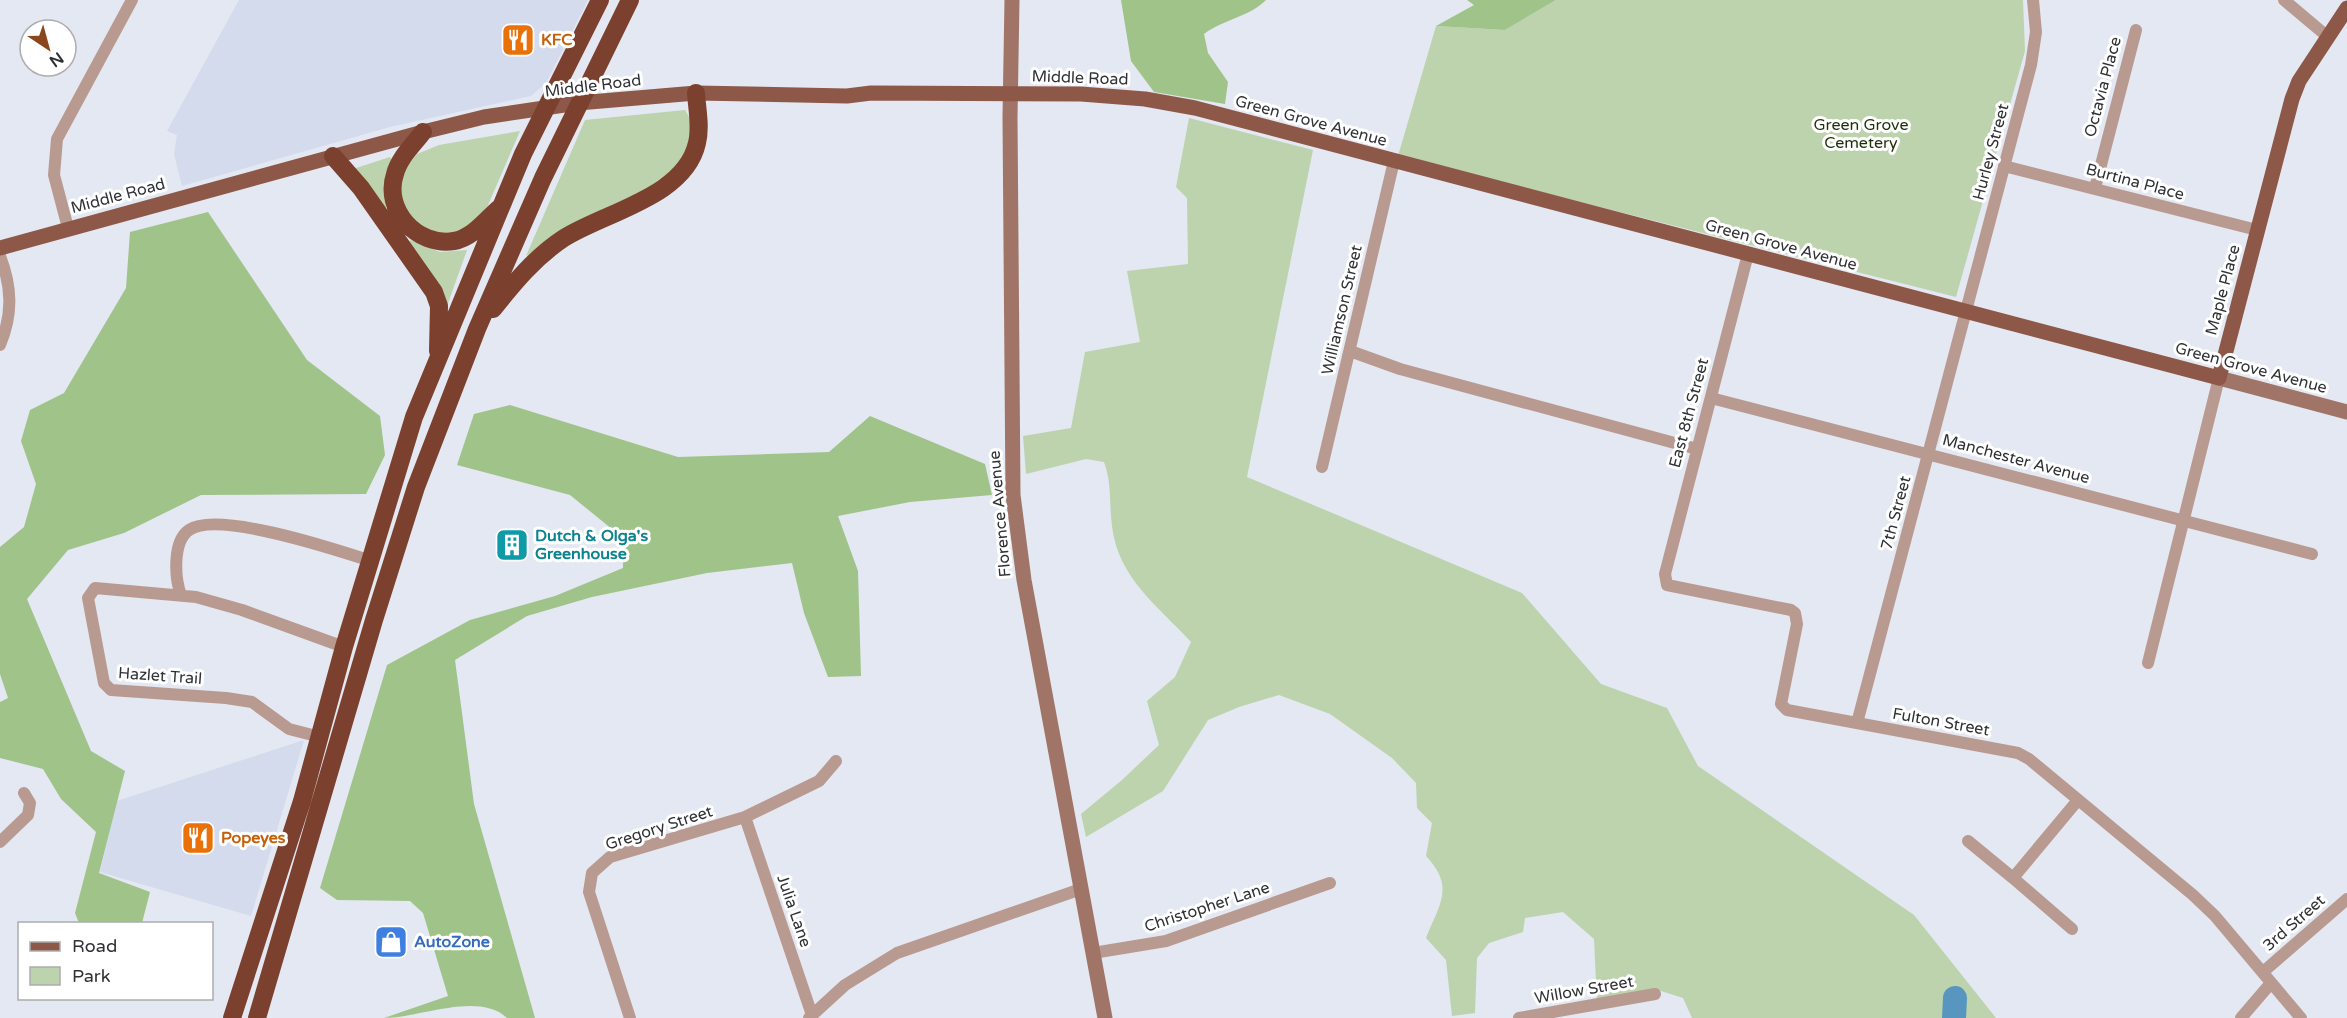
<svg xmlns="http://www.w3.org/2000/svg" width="2347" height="1018" viewBox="0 0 2347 1018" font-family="'Varela Round',sans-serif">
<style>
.built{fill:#d3dbec}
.green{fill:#bcd3ad}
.forest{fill:#a0c389}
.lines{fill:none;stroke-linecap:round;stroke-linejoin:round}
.river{stroke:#5996bf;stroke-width:24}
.street{stroke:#b99a90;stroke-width:12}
.secondary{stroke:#a07466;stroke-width:15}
.primary{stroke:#8d5848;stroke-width:15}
.highway{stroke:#7c412e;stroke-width:18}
.labels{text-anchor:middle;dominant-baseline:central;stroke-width:6;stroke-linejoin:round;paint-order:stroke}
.food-label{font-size:16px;font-weight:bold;fill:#c56008;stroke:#fff;text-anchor:start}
.street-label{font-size:16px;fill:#2f3135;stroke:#fff}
.park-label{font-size:16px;fill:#1b3107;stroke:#fff}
.culture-label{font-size:16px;font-weight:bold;fill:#0d838f;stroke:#fff;text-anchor:start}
.shop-label{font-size:16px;font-weight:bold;fill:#366cbe;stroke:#fff;text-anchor:start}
</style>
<rect width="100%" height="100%" fill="#e3e8f2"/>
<!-- built -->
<path class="built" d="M 239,0 L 588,0 L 546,83 L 531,96 L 390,127 L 182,186 L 174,154 L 177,135 L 167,131 Z
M 304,740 L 251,916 L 100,872 L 117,801 Z"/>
<!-- green -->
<path class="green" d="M 1556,0 L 2023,0 L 2025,51 L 1956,297 L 1398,156 L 1436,26 L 1505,30 Z
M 685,110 L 692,122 L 688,152 L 664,182 L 526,256 L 585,120 Z
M 1189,118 L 1313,150 L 1247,477 L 1522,593 L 1601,684 L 1667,708 L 1698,766 L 1914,915 L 1996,1018 L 1692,1018 L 1683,998 L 1661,991 L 1597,1003 L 1594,939 L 1563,912 L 1525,918 L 1523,932 L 1489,943 L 1477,958 L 1475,1013 L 1452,1016 L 1446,960 L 1426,938 C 1440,903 1455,887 1426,856 L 1432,823 L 1417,808 L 1416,783 L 1392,758 L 1330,714 L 1279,695 L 1239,707 L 1208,720 L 1163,791 L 1086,837 L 1081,814 L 1122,780 L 1159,745 L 1147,701 L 1175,677 L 1191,642 C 1158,606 1118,578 1112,526 C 1109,504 1112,483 1104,462 L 1086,459 L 1026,474 L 1023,436 L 1071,428 L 1085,352 L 1140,342 L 1127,271 L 1188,264 L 1187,198 L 1176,187 Z
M 520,131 L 482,219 L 456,235 L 421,229 L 400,202 L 400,186 L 406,168 L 417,154 L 439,145 Z
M 390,157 L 394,162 C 387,178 381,189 388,206 L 384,208 L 353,169 Z
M 411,240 L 440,252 L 467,250 L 447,306 L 408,242 Z"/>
<!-- forest -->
<path class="forest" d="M 1121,0 L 1266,0 C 1249,17 1224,19 1204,34 L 1208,53 L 1228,82 L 1225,104 L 1154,92 L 1131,61 Z
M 1467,0 L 1556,0 L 1505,30 L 1436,26 L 1474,5 Z
M 208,212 L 307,360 L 380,416 L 385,455 L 366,494 L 201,495 L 124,533 L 68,550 L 27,599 L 91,751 L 125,771 L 99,873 L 150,892 L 142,923 L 79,923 L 75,913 L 96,832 L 61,799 L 43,769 L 0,758 L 0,702 L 8,698 L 0,674 L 0,547 L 24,527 L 36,484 L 21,441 L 30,410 L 64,393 L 126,288 L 130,232 Z
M 510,405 L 678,457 L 829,452 L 870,416 L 985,464 L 992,495 L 910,502 L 838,516 L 858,571 L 861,676 L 828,677 L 804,613 L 792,563 L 707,573 L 592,597 L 527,616 L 455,660 L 474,804 L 535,1018 L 507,1018 C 479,991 419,1018 384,1018 L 448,996 L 423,913 L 410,901 L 337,900 L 320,888 L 387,665 L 470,620 L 555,596 L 623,568 L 623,538 L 570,495 L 457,465 L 474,414 Z"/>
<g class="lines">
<!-- river -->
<path class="river" d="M 1954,1018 L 1955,998"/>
<!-- street -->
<path class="street" d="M 2284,0 L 2328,37
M 2004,166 L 2257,230
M 2095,188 L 2136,30
M 68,228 L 54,175 L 57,139 L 132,0
M 1748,254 L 1665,574 L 1667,585 L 1791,610 L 1795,613 L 1797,624 L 1781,704 L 1787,710 L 2018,753 L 2029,759 L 2193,895 L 2215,916 L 2301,1018
M 0,256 C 12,287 13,314 0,345
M 1350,351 L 1400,369 L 1697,449
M 1711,398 L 2312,554
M 1322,467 L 1394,161
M 181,595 C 175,579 172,542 189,530 C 217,510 337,550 371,561
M 2148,663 L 2219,378
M 1857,723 L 2031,65 L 2036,32 L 2033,0
M 320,737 L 289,729 L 252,702 L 226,698 L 111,690 L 104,683 L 88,598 L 95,588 L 196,597 L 242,610 L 344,647
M 745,817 L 812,1015
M 1968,841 L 2013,878
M 0,842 L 28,815 L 30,803 L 24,793
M 2072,929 L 2013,878 L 2078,800
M 1093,953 L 1166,941 L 1330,883
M 2263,972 L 2347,899
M 630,1018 L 589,892 L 592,873 L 610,857 L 745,817 L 819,781 L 836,761
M 809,1018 L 845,985 L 897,953 L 1081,889
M 1519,1018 L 1655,994
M 2241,1018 L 2271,983"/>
<!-- secondary -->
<path class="secondary" d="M 1012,0 L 1010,117 L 1013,495 L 1024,580 L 1105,1018
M 2219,378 L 2347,412"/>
<!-- primary -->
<path class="primary" d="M 0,248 L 423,132 L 484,117 L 578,103 L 696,93 L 847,96 L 871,93 L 1081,94 L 1145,99 L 1195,108 L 2219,378 L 2292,99 L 2299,81 L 2347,8"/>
<!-- highway -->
<path class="highway" d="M 423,132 C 413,145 399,158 395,174 C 383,210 417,247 454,241 C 472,238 485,221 498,209
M 333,156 L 361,188 L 434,292 L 439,306 L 438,351
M 493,309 C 514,283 535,257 564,238 C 605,212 685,197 697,143 C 701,127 697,109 696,93
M 232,1018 L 302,801 L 344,647 L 414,417 L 523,154 L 600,0
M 257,1018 L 374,620 L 416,487 L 477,329 L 543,178 L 630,0"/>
</g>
<!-- icons -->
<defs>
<g id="restaurant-square" transform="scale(1.725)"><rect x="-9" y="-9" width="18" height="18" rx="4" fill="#e8710a" stroke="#fff"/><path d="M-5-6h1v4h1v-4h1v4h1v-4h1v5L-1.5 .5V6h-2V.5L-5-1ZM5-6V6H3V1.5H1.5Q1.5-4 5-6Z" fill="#fff"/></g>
<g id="building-square" transform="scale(1.725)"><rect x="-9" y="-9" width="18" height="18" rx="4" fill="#0f9aa8" stroke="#fff"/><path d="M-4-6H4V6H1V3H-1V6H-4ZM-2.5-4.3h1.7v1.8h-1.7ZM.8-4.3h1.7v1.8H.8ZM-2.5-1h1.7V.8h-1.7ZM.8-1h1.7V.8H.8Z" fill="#fff"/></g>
<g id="shop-square" transform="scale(1.725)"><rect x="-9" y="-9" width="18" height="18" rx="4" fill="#3f7fe0" stroke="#fff"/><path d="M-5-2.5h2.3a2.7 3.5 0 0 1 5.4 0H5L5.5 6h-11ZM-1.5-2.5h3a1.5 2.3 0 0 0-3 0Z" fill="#fff"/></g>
</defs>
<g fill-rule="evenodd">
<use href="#restaurant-square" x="518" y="40"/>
<use href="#building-square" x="512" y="545"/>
<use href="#restaurant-square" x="198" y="838"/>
<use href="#shop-square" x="391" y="942"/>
</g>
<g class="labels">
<!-- food labels -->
<g class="food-label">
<text x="541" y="40">KFC</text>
<text x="221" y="838">Popeyes</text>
</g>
<!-- street labels -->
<g class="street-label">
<text transform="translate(1080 78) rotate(2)">Middle Road</text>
<text transform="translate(593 86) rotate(-7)">Middle Road</text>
<text transform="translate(2103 87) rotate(-75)">Octavia Place</text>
<text transform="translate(1311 121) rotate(15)">Green Grove Avenue</text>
<text transform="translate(1991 152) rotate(-75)">Hurley Street</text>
<text transform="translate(2135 182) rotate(15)">Burtina Place</text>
<text transform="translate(118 196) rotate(-15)">Middle Road</text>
<text transform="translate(1781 245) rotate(15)">Green Grove Avenue</text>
<text transform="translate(2223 290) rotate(-75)">Maple Place</text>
<text transform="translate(1342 310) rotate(-77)">Williamson Street</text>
<text transform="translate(2251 368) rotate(15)">Green Grove Avenue</text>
<text transform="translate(1689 413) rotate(-75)">East 8th Street</text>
<text transform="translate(2016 459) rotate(15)">Manchester Avenue</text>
<text transform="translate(1896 513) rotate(-75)">7th Street</text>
<text transform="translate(1000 514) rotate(-95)">Florence Avenue</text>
<text transform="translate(160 676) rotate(4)">Hazlet Trail</text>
<text transform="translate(1941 722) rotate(10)">Fulton Street</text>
<text transform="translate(659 828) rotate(-18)">Gregory Street</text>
<text transform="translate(1207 907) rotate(-18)">Christopher Lane</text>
<text transform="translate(794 911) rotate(71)">Julia Lane</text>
<text transform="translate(2294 923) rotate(-41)">3rd Street</text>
<text transform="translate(1584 990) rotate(-10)">Willow Street</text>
</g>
<!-- park labels -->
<g class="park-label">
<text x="1861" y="125">Green Grove<tspan x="1861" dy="18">Cemetery</tspan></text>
</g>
<!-- culture labels -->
<g class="culture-label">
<text x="535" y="536">Dutch &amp; Olga's<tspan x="535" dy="18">Greenhouse</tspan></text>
</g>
<!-- shop labels -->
<g class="shop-label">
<text x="414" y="942">AutoZone</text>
</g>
</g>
<!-- legend -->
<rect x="18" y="922" width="195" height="78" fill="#ffffff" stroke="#acadae" stroke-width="1.5"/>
<rect x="30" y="942" width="30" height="9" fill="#8d5848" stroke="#acadae" stroke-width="1.5"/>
<text x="72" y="952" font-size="18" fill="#2f3135">Road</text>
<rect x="30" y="967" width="30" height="18" fill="#bcd3ad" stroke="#acadae" stroke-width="1.5"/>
<text x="72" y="982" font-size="18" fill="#2f3135">Park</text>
<!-- north arrow -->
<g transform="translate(48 48) rotate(144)"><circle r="28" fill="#ffffff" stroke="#acadae" stroke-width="1.5"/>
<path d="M0-4.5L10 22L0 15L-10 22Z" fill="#8b471b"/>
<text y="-9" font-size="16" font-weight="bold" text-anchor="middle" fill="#2f3135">N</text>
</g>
</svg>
